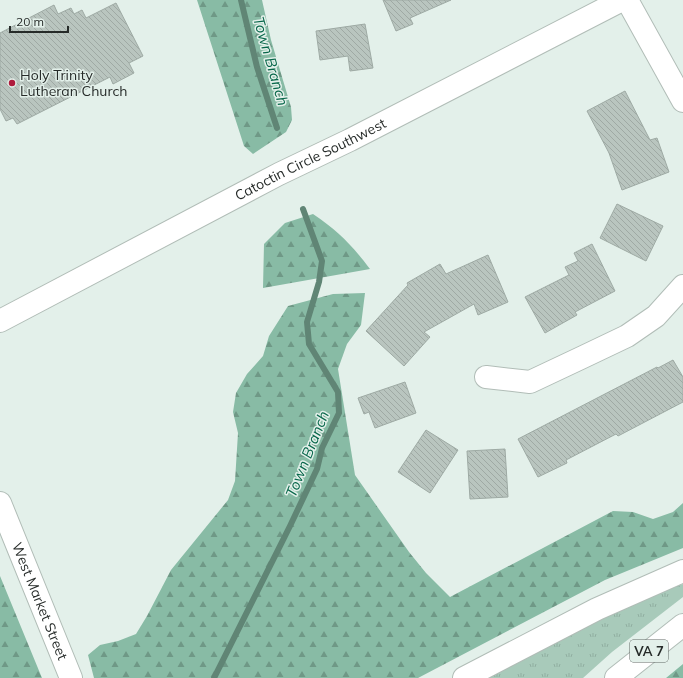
<svg xmlns="http://www.w3.org/2000/svg" width="683" height="678" viewBox="0 0 683 678" font-family="Mulish,sans-serif">
<style>
.grass{fill:url(#grass-tufts)}
.forest{fill:url(#forest-firs)}
.lines{fill:none;stroke-linecap:round;stroke-linejoin:round}
.stream{stroke:#608575;stroke-width:6}
.building{fill:url(#building-back-hatch);stroke:#9eaaa4}
.minor-casing{stroke:#b1bdb7;stroke-width:24}
.secondary-casing{stroke:#b1bdb7;stroke-width:24}
.primary-casing{stroke:#b1bdb7;stroke-width:24}
.motorway-casing{stroke:#b1bdb7;stroke-width:24}
.minor{stroke:#fff;stroke-width:22}
.secondary{stroke:#fff;stroke-width:22}
.primary{stroke:#fff;stroke-width:22}
.motorway{stroke:#fff;stroke-width:22}
.poi-dot{fill:#af1b3d;stroke:#e3f0ea;stroke-width:1.5}
.labels{text-anchor:middle;dominant-baseline:central;stroke-width:3;stroke-linejoin:round;paint-order:stroke}
.shield{fill:#e3f0ea;stroke:#5f6663;stroke-width:1}
.shield-label{font-size:13px;font-weight:bold;fill:#262b29}
.poi-label{font-size:14px;fill:#262b29;stroke:#e3f0ea;text-anchor:start}
.street-label{font-size:14px;fill:#262b29;stroke:#e3f0ea}
.water-label{font-size:15px;font-style:italic;fill:#08674a;stroke:#e3f0ea}
</style>
<defs>
<pattern id="grass-tufts" width="24" height="20" patternUnits="userSpaceOnUse"><rect width="24" height="20" fill="#a8caba"/><path d="M3 7l-1-3M5 7V3M7 7l1-3M15 17l-1-3M17 17v-4M19 17l1-3" fill="none" stroke="#90aea0"/></pattern>
<pattern id="forest-firs" width="22" height="20" patternUnits="userSpaceOnUse"><rect width="22" height="20" fill="#88bba5"/><path d="M5 1l3.5 6h-7zM16 11l3.5 6h-7z" fill="#6f9886"/></pattern>
<pattern id="building-back-hatch" width="6" height="6" patternUnits="userSpaceOnUse"><rect width="6" height="6" fill="#b9c5bf"/><path d="M-1 5l2 2M0 0l6 6M5-1l2 2" fill="none" stroke="#9fa9a4"/></pattern>
</defs>
<rect width="100%" height="100%" fill="#e3f0ea"/>
<!-- grass -->
<path class="grass" d="M 683,584 L 683,597 L 612,652 L 583,678 L 488,678 C 551,644 615,607 683,584 Z"/>
<!-- forest -->
<path class="forest" d="M 197,0 L 262,0 L 271,40 L 291,107 L 292,120 L 286,132 L 253,154 L 244,146 Z
M 313,214 C 338,231 351,244 370,269 L 263,288 L 264,244 L 285,223 Z
M 365,293 L 361,325 L 347,344 L 338,369 L 355,475 L 409,552 L 426,573 L 450,597 L 613,511 L 633,512 L 653,519 L 673,512 L 683,503 L 683,548 L 605,580 L 418,678 L 94,678 L 88,655 L 100,645 L 118,641 L 136,634 L 147,616 L 171,570 L 228,500 L 235,481 L 238,433 L 233,412 L 236,393 L 247,374 L 263,356 L 269,336 L 288,306 L 333,294 Z
M 0,576 L 42,678 L 0,678 Z
M 683,664 L 683,678 L 666,678 Z"/>
<g class="lines">
<!-- stream -->
<path class="stream" d="M 241,0 L 257,67 L 277,128
M 214,678 L 290,526 L 317,469 L 322,448 L 339,413 L 338,392 L 309,344 L 307,322 L 319,282 L 322,261 L 303,209"/>
</g>
<!-- building -->
<path class="building" d="M 383,0 L 451,0 L 410,18 L 413,24 L 396,31 Z
M 116,3 L 143,56 L 129,63 L 134,73 L 113,84 L 110,77 L 17,124 L 13,118 L 6,121 L 0,109 L 0,33 L 54,5 L 58,14 L 71,8 L 74,14 L 82,10 L 86,18 Z
M 365,24 L 373,68 L 350,71 L 348,56 L 320,60 L 316,31 Z
M 625,91 L 650,140 L 657,138 L 669,172 L 622,190 L 609,153 L 587,111 Z
M 617,204 L 663,226 L 646,261 L 600,238 Z
M 592,244 L 615,291 L 575,312 L 577,315 L 545,333 L 525,297 L 569,275 L 565,267 L 578,261 L 574,253 Z
M 488,255 L 508,302 L 478,315 L 474,304 L 424,332 L 430,337 L 404,366 L 366,331 L 408,285 L 407,283 L 440,264 L 446,274 Z
M 673,360 L 683,377 L 683,402 L 618,436 L 616,434 L 566,460 L 567,463 L 538,477 L 518,439 L 657,367 L 658,368 Z
M 405,382 L 416,413 L 375,428 L 369,412 L 364,414 L 358,398 Z
M 426,430 L 458,450 L 430,493 L 398,472 Z
M 505,449 L 508,497 L 470,499 L 467,451 Z"/>
<g class="lines">
<!-- minor casing -->
<g class="minor-casing">
<path id="minor" d="M 627,0 L 683,101
M 486,377 L 530,382 L 583,357 L 627,336 L 656,316 L 683,286"/>
</g>
<!-- secondary casing -->
<g class="secondary-casing">
<g id="secondary">
<path id="s1" d="M 0,321 L 279,174 L 350,140 L 622,0"/>
</g>
</g>
<!-- primary casing -->
<g class="primary-casing">
<g id="primary">
<path id="s2" d="M 0,503 L 71,678"/>
</g>
</g>
<!-- motorway casing -->
<g class="motorway-casing">
<path id="motorway" d="M 464,678 L 597,609 L 683,571
M 616,678 L 683,625"/>
</g>
<!-- minor -->
<use href="#minor" class="minor"/>
<!-- secondary -->
<use href="#secondary" class="secondary"/>
<!-- primary -->
<use href="#primary" class="primary"/>
<!-- motorway -->
<use href="#motorway" class="motorway"/>
</g>
<!-- markers -->
<circle class="poi-dot" cx="12" cy="83" r="4"/>
<g class="labels">
<!-- shield labels -->
<rect class="shield" x="630" y="640" width="38" height="22" rx="3"/>
<g class="shield-label">
<text x="649" y="651">VA 7</text>
</g>
<!-- poi labels -->
<g class="poi-label">
<text x="20" y="75">Holy Trinity<tspan x="20" dy="16">Lutheran Church</tspan></text>
</g>
<!-- street labels -->
<g class="street-label">
<text stroke="none"><textPath href="#s1" startOffset="350">Catoctin Circle Southwest</textPath></text>
<text stroke="none"><textPath href="#s2" startOffset="106">West Market Street</textPath></text>
</g>
<!-- water labels -->
<g class="water-label">
<text transform="translate(271 61) rotate(74)">Town Branch</text>
<text transform="translate(307 454) rotate(-68)">Town Branch</text>
</g>
</g>
<!-- scale -->
<path d="M10 26v6h58v-6" fill="none" stroke="#262b29" stroke-width="2"/>
<text x="16" y="26" font-size="12" fill="#262b29" stroke="#e3f0ea" stroke-width="3" paint-order="stroke">20 m</text>
</svg>
